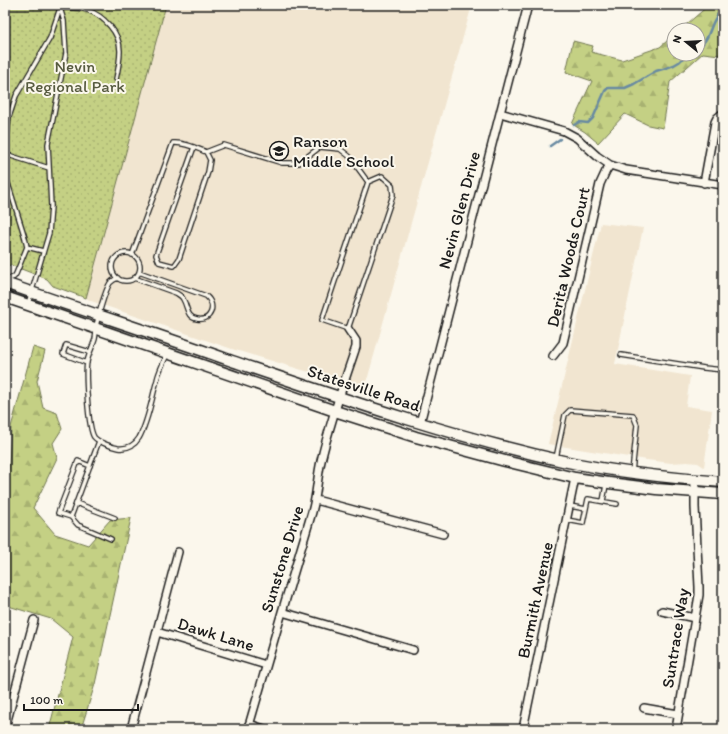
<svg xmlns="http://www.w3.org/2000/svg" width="728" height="734" viewBox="0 0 728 734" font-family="Itim,sans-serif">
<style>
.built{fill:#f1e5d0}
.forest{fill:url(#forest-firs);stroke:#707650}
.park{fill:url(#park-dots);stroke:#707650}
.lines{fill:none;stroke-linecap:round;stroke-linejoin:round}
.stream{stroke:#688aa2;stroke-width:2.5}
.service-casing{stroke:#1c1c1c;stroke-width:6}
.minor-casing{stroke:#1c1c1c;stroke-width:10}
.secondary-casing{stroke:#1c1c1c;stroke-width:13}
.service{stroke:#fbf7ec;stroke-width:3.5}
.minor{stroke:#fbf7ec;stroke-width:7}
.secondary{stroke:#fbf7ec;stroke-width:10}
.labels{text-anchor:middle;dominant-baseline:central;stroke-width:4;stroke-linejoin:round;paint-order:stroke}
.park-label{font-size:17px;fill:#575b40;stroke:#fbf7ec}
.poi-label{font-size:17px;fill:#1c1c1c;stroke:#fbf7ec;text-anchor:start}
.street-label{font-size:17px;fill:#1c1c1c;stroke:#fbf7ec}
</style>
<defs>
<pattern id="forest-firs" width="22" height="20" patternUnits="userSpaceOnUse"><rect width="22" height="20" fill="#c4d084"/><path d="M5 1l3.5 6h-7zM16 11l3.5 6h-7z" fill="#a8b271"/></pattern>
<pattern id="park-dots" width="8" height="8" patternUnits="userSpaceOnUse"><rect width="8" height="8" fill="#c4d084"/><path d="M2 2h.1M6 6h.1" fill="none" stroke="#a8b271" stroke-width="1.8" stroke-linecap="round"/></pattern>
</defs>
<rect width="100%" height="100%" fill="#fbf7ec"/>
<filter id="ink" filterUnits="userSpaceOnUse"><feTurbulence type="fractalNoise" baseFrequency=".025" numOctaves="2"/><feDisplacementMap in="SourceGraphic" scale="8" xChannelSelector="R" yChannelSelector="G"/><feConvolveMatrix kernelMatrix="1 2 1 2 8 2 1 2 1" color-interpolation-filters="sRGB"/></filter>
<g filter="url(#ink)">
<!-- built -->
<path class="built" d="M 166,5 L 472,5 L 364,391 L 325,376 L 302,370 L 232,349 L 91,301 L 86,298 Z
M 601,223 L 643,228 L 615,364 L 690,376 L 686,406 L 712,410 L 704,467 L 698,463 L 687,462 L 671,463 L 647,460 L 548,444 Z"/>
<!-- forest -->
<path class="forest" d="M 709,5 L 723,5 L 723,51 L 720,55 L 703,53 L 670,82 L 663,128 L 648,125 L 625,114 L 598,143 L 585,132 L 572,124 L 592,81 L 566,72 L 573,41 L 593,46 L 591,52 L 622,60 L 660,47 L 674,35 L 674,54 L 698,54 L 698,30 L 680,30 Z
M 33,347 L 45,351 L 37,381 L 43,408 L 57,413 L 62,429 L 53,443 L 57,458 L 33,508 L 55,534 L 88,545 L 110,520 L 131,518 L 95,684 L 81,729 L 49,729 L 73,637 L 51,619 L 5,605 L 5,511 L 7,505 L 11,427 Z"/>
<!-- park -->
<path class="park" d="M 5,5 L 166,5 L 86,298 L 53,286 L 47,279 L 11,265 L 5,266 Z"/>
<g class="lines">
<!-- stream -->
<path class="stream" d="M 698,48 C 707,42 709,32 713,23 C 716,17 720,11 723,5
M 574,125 L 579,122 L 588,123 L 593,118 L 605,91 L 608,88 L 625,88 L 634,84 L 656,71 L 666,68 L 674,65 L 679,62 L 687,54
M 550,146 L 560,139"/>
<!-- service casing -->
<g class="service-casing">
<path id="service" d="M 60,5 L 60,8 C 82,7 95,9 110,26 C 116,33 120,42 120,51 C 120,60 118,70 116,79
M 206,152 L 224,145 L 282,163 L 299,163 L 320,147 L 340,149 L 349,156 L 368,182
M 5,154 L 9,117 L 16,96 L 50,38 L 60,8 L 64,21 L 66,53 L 48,144 L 51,206 L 49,233 L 28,304
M 5,154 L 49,168
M 5,174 L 25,238 L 27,247 L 16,274 L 14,277 L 5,280
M 382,176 L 392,185 L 393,195 L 348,329 L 322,320 L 368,182 Z
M 27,247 L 43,251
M112 267a14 14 0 1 1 28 0a14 14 0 1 1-28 0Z
M 132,255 L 173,143 C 184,142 196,148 206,152 L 210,160 L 208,172 L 179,259 L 174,266 L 159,262 L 156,255 L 194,147
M 118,278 C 115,279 112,281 110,283 C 105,291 98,316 96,327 C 96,330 96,335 95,339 C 93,346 89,353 87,362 C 85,373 88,428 94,437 C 98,442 112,447 118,448 C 127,449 134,446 139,438 C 148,422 152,398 157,380 C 159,371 163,363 167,355
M 134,278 L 176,293 C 179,295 182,296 183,299 C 188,307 186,317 197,319 C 211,322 217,305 206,296 L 139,272
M 621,355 L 704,368 L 723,370
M 87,363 L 63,354 L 66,345 L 90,352
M 556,458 L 565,415 L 570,410 L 633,415 L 637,425 L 632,472
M 90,466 L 78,461 L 58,513 L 71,517 L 78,525 L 111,539
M 603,501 L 606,485
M 76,503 L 115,518
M 570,506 L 586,509
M 71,517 L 99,441
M 567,520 L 583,523 L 588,499 L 617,504"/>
</g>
<!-- minor casing -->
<g class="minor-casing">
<path id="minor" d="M 500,113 L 564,131 L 577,138 L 597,156 L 610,165 L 626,170 L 723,185
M 704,183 L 715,122 L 717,118 L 723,113
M 553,356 L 563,343 L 600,184 L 606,171 L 610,165
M 420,423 L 528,5
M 316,500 L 443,534
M 662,611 L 695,618
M 282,612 L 413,650
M 157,632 L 266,665
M 644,708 L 678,714
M 249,724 L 264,729
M 5,728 L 34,620
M 131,729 L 178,552
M 248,729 L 282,612 L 312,512 C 317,495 317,478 321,461 C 330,422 343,385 356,347 L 356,341 L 348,329
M 523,729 L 575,478
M 676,729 L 699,595 L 699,587 L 695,507 L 695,479"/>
</g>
<!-- secondary casing -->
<g class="secondary-casing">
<path id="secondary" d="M 5,283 C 81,310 157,334 232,361 C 341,398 450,436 563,461 C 615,472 669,478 723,482
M 5,297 L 335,411 L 416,437 L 505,461 L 575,478 L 609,483 L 656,489 L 723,494"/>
</g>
<!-- service -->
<use href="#service" class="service"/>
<!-- minor -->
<use href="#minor" class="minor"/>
<!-- secondary -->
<use href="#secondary" class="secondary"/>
</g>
</g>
<!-- icons -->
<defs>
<g id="school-ring" transform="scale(1)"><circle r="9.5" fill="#fbf7ec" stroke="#1c1c1c" stroke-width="1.5"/><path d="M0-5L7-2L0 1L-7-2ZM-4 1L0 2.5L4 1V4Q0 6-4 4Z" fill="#1c1c1c"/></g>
</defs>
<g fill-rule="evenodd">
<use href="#school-ring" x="279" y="151"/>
</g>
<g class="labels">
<!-- park labels -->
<g class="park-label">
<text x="75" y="66">Nevin<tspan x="75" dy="20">Regional Park</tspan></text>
</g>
<!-- poi labels -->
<g class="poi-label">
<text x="293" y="141">Ranson<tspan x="293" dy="20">Middle School</tspan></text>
</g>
<!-- street labels -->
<g class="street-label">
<text transform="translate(459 210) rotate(-75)">Nevin Glen Drive</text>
<text transform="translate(568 257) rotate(-77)">Derita Woods Court</text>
<text transform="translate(364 388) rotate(18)">Statesville Road</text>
<text transform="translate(282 559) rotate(-73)">Sunstone Drive</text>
<text transform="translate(535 600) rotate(-78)">Burmith Avenue</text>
<text transform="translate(216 634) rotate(17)">Dawk Lane</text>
<text transform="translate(675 638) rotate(-81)">Suntrace Way</text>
</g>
</g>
<!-- margin -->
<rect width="728" height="734" fill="none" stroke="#fbf7ec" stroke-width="20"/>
<rect x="10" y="10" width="708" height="714" fill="none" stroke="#1c1c1c" stroke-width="1.5" filter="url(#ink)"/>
<!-- north arrow -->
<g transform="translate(686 42) rotate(288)"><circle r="19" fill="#fbf7ec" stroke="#a29f99"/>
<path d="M0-3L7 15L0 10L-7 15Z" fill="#1c1c1c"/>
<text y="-6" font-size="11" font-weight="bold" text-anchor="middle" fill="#1c1c1c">N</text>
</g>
<!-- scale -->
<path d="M24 704v6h114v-6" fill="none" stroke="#1c1c1c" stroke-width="2"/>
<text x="30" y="704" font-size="12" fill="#1c1c1c" stroke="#fbf7ec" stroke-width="3" paint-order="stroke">100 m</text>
</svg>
